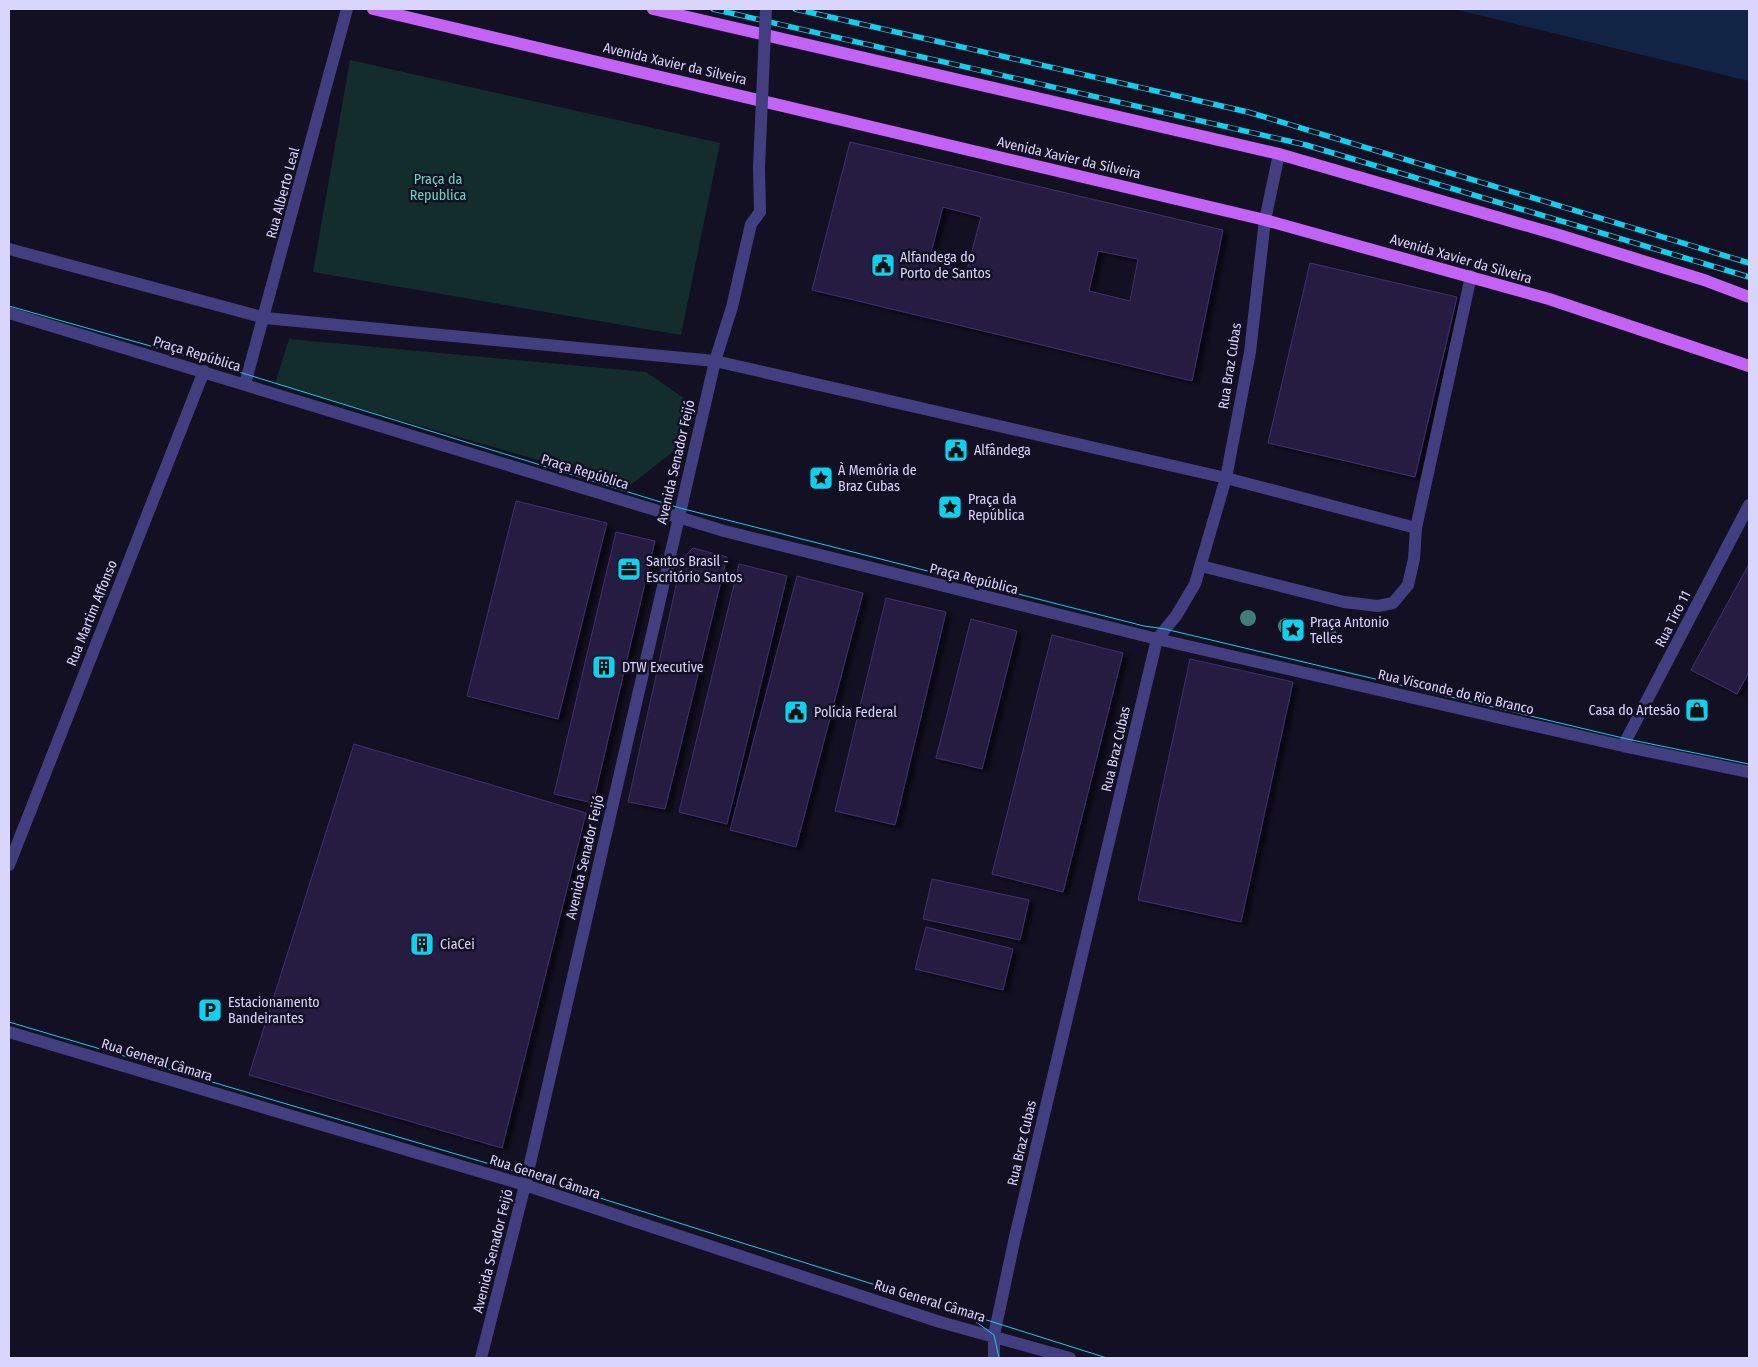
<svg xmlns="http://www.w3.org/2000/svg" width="1758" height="1367" viewBox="0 0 1758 1367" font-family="'Fira Sans Condensed',sans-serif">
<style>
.green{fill:#132d2d}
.water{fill:#112446}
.building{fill:#261d43;stroke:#3e316d;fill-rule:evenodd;filter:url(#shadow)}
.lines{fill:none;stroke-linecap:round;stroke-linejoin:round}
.minor{stroke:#423e7f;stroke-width:12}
.major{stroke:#c363f5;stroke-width:12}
.tram{stroke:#0fd0ee;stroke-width:1}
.rail-casing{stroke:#0fd0ee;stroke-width:5.5}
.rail{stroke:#141023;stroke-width:4;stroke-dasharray:11;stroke-linecap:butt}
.minor-bridge{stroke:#423e7f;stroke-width:12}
.tree{fill:#417e79}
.labels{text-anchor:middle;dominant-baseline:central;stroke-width:5;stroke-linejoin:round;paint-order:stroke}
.street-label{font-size:14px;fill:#dad5fc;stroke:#141023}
.park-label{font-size:14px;fill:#65d8bf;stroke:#141023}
.poi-label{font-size:14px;fill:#dad5fc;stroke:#141023;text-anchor:start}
</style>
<defs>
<filter id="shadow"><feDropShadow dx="5.5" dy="3" stdDeviation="2.5" flood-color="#0009"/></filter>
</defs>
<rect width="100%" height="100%" fill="#141023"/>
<!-- green -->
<path class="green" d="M 350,60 L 720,143 L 681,335 L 313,272 Z
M 289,339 L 646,372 L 688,401 L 674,451 L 629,486 L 275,384 Z"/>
<!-- water -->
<path class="water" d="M 1454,9 L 1749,9 L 1749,81 Z"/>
<!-- building -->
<path class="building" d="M 850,142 L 1223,230 L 1192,381 L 812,290 ZM 943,207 L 981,217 L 967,270 L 929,260 ZM 1098,251 L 1138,259 L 1130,301 L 1089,291 Z
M 1310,263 L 1457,297 L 1415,477 L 1268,443 Z
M 516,501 L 607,523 L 558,719 L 467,696 Z
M 616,532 L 655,541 L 593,803 L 554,794 Z
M 693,548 L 727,557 L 665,809 L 628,802 L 682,559 Z
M 739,564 L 787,576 L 727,824 L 679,812 Z
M 1749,564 L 1749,672 L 1737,694 L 1691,670 Z
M 797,576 L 863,593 L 796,847 L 730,830 Z
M 886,598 L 946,612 L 895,825 L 835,811 Z
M 971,619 L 1017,631 L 982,769 L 936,758 Z
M 1052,635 L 1123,653 L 1063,892 L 992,874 Z
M 1190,659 L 1293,682 L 1241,922 L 1138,900 Z
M 354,744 L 586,813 L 502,1148 L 249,1075 Z
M 932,879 L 1029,900 L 1020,940 L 923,919 Z
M 926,927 L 1013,949 L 1003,990 L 915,969 Z"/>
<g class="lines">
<!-- minor -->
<path class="minor" d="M 9,249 L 265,318 L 715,361 L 1226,478 L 1416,528
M 9,313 L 724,531 L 1157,639 L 1623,746 L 1749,772
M 245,384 L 347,9
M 1201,566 L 1344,602 L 1378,606 L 1393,603 L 1408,585 L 1414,559 L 1416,528 L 1471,276
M 1623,746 L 1749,505
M 9,865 L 204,371
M 9,1032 L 525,1185 L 940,1322 L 1070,1358
M 481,1358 L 525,1185 L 715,361 L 732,307 L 751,224 L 760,212 L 759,167
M 994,1358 L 994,1335 L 1015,1237 L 1157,639 L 1176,616 L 1195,584 L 1226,478 L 1250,352 L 1265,220 L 1279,154"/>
<!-- major -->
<path class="major" d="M 373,9 L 1265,220 L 1549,299 L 1749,366
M 653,9 L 1279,154 L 1559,235 L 1704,280 L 1749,297"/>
<!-- tram -->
<path class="tram" d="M 9,306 L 200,360 L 680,508 L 1144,626 L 1165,629 L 1627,739 L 1749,764
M 9,1022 L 527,1175 L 1107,1358
M 975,1321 L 994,1335 L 999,1358"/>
<!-- rail casing -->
<g class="rail-casing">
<path id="rail" d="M 713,9 L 1306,145 L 1749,277
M 795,9 L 1248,112 L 1749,263"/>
</g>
<!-- rail -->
<use href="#rail" class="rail"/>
<!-- minor-bridge -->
<path class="minor-bridge" d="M 759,167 L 766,9"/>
</g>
<!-- trees -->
<g class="tree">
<circle cx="1248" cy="618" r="8"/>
<circle cx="1286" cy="626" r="8"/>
<circle cx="1329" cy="636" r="8"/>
</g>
<!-- icons -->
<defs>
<g id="civic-square" transform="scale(1.25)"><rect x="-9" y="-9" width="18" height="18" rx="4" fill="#0fd0ee" stroke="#141023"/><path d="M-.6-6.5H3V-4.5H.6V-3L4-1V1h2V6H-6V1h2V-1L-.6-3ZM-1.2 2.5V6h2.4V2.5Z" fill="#111"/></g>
<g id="sight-square" transform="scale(1.25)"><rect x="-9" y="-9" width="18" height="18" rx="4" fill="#0fd0ee" stroke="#141023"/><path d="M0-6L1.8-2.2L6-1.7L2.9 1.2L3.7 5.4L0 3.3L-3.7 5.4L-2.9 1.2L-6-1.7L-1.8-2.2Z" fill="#111"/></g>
<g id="office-square" transform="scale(1.25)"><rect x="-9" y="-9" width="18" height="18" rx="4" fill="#0fd0ee" stroke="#141023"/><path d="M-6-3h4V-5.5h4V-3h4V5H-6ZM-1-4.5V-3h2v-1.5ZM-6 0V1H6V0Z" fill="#111"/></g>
<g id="building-square" transform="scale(1.25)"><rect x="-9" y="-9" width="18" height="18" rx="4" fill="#0fd0ee" stroke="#141023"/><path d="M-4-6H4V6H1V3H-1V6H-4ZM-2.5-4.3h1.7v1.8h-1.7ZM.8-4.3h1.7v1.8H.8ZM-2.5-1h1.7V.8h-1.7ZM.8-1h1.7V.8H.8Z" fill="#111"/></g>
<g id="shop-square" transform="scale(1.25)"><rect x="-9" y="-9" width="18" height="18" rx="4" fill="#0fd0ee" stroke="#141023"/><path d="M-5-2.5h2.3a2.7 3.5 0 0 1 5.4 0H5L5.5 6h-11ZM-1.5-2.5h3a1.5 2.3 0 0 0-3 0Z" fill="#111"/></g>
<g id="parking-square" transform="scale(1.25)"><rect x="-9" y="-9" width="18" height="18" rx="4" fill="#0fd0ee" stroke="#141023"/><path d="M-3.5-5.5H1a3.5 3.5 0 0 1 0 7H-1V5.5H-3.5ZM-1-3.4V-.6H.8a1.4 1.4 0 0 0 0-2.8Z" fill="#111"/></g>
</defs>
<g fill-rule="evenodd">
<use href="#civic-square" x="883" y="265"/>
<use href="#civic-square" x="956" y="450"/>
<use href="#sight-square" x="821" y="478"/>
<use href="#sight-square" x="950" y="507"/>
<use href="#office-square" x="629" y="569"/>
<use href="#sight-square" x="1293" y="630"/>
<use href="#building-square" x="604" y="667"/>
<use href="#shop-square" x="1697" y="710"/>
<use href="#civic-square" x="796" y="712"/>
<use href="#building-square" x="422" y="944"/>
<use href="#parking-square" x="210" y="1010"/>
</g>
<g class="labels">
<!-- street labels -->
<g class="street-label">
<text transform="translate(675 64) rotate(13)">Avenida Xavier da Silveira</text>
<text transform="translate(1069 158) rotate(13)">Avenida Xavier da Silveira</text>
<text transform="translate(283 193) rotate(-75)">Rua Alberto Leal</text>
<text transform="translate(1461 259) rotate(16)">Avenida Xavier da Silveira</text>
<text transform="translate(197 354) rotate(17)">Praça República</text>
<text transform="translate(1230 366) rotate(-81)">Rua Braz Cubas</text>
<text transform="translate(676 462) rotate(-77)">Avenida Senador Feijó</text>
<text transform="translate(585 472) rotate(17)">Praça República</text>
<text transform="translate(974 579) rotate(14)">Praça República</text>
<text transform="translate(92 613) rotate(-68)">Rua Martim Affonso</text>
<text transform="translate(1673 619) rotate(-63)">Rua Tiro 11</text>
<text transform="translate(1456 692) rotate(13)">Rua Visconde do Rio Branco</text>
<text transform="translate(1116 749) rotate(-77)">Rua Braz Cubas</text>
<text transform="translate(585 857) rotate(-77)">Avenida Senador Feijó</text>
<text transform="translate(157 1060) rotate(17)">Rua General Câmara</text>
<text transform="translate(1022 1143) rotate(-77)">Rua Braz Cubas</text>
<text transform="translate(545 1177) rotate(18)">Rua General Câmara</text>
<text transform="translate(493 1251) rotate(-76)">Avenida Senador Feijó</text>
<text transform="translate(930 1301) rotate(17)">Rua General Câmara</text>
</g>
<!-- park labels -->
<g class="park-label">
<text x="438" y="179">Praça da<tspan x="438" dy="16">Republica</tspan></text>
</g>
<!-- poi labels -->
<g class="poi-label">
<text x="900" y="257">Alfandega do<tspan x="900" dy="16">Porto de Santos</tspan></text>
<text x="974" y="450">Alfândega</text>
<text x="838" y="470">À Memória de<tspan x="838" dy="16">Braz Cubas</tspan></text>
<text x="968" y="499">Praça da<tspan x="968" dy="16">República</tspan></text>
<text x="646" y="561">Santos Brasil -<tspan x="646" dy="16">Escritório Santos</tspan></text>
<text x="1310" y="622">Praça Antonio<tspan x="1310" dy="16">Telles</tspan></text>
<text x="622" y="667">DTW Executive</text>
<text x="1680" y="710" text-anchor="end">Casa do Artesão</text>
<text x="814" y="712">Polícia Federal</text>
<text x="440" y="944">CiaCei</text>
<text x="228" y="1002">Estacionamento<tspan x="228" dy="16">Bandeirantes</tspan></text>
</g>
</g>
<!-- border -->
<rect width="1758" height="1367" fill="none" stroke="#dad5fc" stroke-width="20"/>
</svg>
